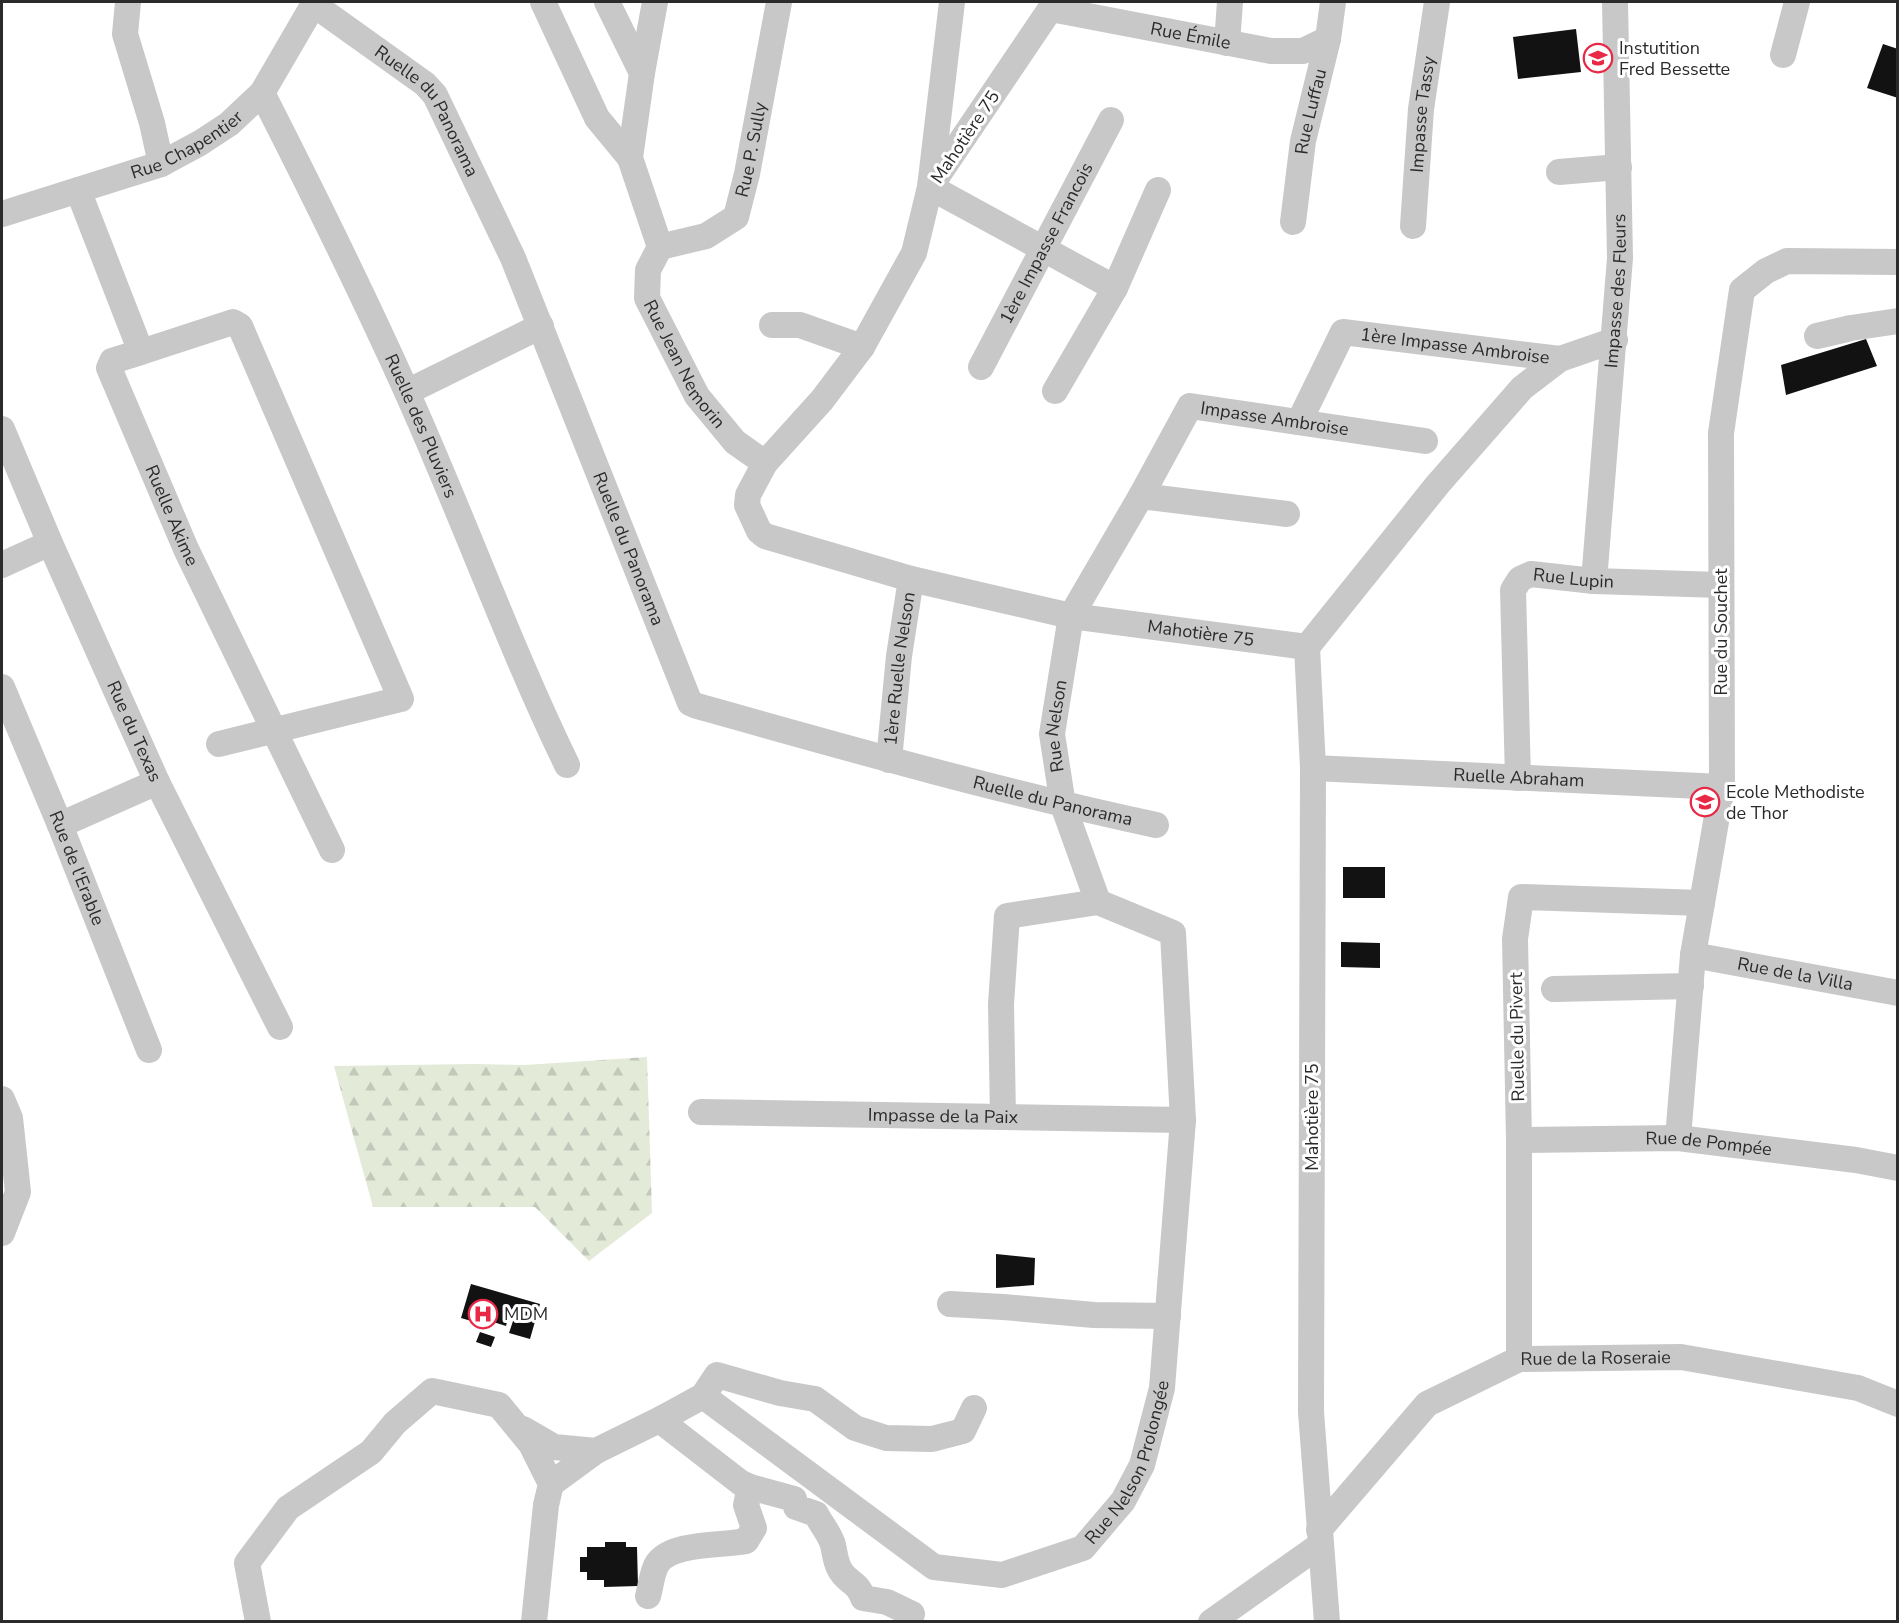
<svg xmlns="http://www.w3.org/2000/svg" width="1899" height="1623" viewBox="0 0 1899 1623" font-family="'Nunito Sans',sans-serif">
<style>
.forest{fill:url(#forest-firs)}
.building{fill:#121212}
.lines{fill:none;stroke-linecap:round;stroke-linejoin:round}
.minor{stroke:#c8c8c8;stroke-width:26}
.labels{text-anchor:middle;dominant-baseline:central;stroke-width:6;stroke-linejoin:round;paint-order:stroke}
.street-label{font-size:18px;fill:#2b2b2b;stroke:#fff}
.poi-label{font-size:18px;fill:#2b2b2b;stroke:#fff;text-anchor:start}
</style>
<defs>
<pattern id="forest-firs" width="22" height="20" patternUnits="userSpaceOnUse" patternTransform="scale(1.5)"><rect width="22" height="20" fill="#e3ead8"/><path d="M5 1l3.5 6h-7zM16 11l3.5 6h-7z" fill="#c3c9ba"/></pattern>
</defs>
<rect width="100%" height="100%" fill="#fff"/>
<!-- forest -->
<path class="forest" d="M 647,1057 L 652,1213 L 589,1261 L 535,1207 L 373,1207 L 334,1066 L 475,1064 L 525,1065 Z"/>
<!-- building -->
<path class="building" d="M 1576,29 L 1581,72 L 1518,79 L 1513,37 Z
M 1883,44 L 1898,49 L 1898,98 L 1867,88 Z
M 1866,339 L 1877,366 L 1786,395 L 1781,365 Z
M 1343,867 L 1385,867 L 1385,898 L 1343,898 Z
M 1341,942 L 1380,943 L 1380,968 L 1341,967 Z
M 996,1254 L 1035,1258 L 1034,1285 L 996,1288 Z
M 471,1284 L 540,1304 L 530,1339 L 509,1333 L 515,1315 L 509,1314 L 506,1326 L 487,1320 L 491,1306 L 484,1304 L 478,1323 L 461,1318 Z
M 480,1332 L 495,1337 L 491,1347 L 476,1342 Z
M 605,1542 L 626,1542 L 626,1547 L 637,1547 L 638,1586 L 604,1587 L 604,1580 L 587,1580 L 587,1572 L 580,1572 L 580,1557 L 587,1557 L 587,1547 L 605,1547 Z"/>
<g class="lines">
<!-- minor -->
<g class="minor">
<path d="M 128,2 L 125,34 L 152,123 L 161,164"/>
<path d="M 543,2 L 597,118 L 630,158"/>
<path d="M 607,2 L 642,73"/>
<path id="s1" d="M 655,2 L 642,73 L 630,158 L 660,247 L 648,270 L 647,298 L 697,396 L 735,442 L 765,463"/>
<path d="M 952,2 L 930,187 L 1115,288"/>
<path id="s2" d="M 1055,2 L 930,187 L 914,253 L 862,347 L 822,400 L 765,463 L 748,495 L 747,505 L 759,531 L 765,536 L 911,579 L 1071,616 L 1307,647 L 1313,768 L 1311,1412 L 1327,1622"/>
<path id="s3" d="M 313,4 L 425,84 L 435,95 L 513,258 L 690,703 L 697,706 C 850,749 1002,792 1156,825"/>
<path id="s4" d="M 1051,9 L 1271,51 L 1303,51 L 1328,39"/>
<path d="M 1227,43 L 1230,2"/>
<path d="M 1783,55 L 1797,2"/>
<path id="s5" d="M 262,93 C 312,191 361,290 406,390 C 462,514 508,643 567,765"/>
<path d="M 1559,172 L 1619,167"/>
<path id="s6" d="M 78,190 L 141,352 L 112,361 L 109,368 L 186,549 L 332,850"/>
<path id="s7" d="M 2,214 L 161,164 L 200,143 L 229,124 L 262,93 L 315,2"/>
<path id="s8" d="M 1293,222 L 1303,141 L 1328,39 L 1333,2"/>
<path id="s9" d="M 1413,226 L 1421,109 L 1437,2"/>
<path id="s10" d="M 660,247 L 706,236 L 736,217 L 747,174 L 779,2"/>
<path d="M 772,325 L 800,325 L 862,347"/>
<path d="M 1817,336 L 1851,328 L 1898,321"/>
<path d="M 141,352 L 233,322 L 240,326 L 401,699 L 219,744"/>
<path id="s11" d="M 981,367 L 1111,120"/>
<path d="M 1055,391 L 1115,288 L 1158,190"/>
<path d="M 407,392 L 541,326"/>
<path id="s12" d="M 1299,422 L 1343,332 L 1560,359"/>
<path id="s13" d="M 2,429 L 50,543 L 157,782 L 280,1027"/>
<path id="s14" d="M 1141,496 L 1190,406 L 1425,441"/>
<path d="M 2,565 L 50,543"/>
<path id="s15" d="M 1594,581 L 1620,258 L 1615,2"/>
<path d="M 1307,647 L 1438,484 L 1522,388 L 1560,359 L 1615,340"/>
<path id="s16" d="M 2,687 L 60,825 L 149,1050"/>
<path id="s17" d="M 889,760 L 899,656 L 911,579"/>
<path id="s18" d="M 1313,768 L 1722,787"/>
<path id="s19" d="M 1518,778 L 1513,590 L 1520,579 L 1531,574 L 1594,581 L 1720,585"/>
<path d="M 60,825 L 157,782"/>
<path id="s20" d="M 1098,902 L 1063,805 L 1052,734 L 1071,616 L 1141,496 L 1287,514"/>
<path id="s21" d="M 1693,955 L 1898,993"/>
<path d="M 1554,989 L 1691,986"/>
<path d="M 2,1099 L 10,1118 L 18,1192 L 2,1233"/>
<path id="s22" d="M 701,1112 L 1183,1120"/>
<path d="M 1678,1138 L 1693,955 L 1722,787 L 1721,433 L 1742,290 L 1766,271 L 1787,261 L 1898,262"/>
<path id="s23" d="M 1519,1140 L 1678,1138 L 1856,1160 L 1898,1168"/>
<path d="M 950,1304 L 1003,1307 L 1094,1315 L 1168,1316"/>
<path d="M 1519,1359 L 1519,1140 L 1515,939 L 1521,897 L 1702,903"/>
<path id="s24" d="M 703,1396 L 934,1567 L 1002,1575 L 1083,1548 L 1123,1501 L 1142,1465 L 1162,1388 L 1183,1120 L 1173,933 L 1098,902 L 1007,916 L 1001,1004 L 1003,1117"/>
<path d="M 661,1419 L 703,1396 L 717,1375 L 780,1393 L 815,1399 L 855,1428 L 886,1438 L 932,1439 L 963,1431 L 974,1408"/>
<path d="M 523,1429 L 554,1447 L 596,1451 L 661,1419 L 666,1425 L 741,1483 L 750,1487"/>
<path d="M 551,1484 L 596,1451"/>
<path id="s25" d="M 1319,1530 L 1427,1404 L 1519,1359 L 1681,1357 L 1858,1388 L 1898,1404"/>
<path d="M 648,1596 C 651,1586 652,1572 657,1564 C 671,1542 723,1546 746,1541 L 754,1528 L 746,1505 L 750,1487 L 794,1499 L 796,1507 L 816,1514 C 821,1524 830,1534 833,1545 C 835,1553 835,1560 839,1568 C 846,1583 857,1580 863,1598 L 887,1602 L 912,1614"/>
<path d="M 258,1622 L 247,1563 L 288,1508 L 371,1452 L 395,1423 L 432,1391 L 499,1405 L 531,1444 L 551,1484 L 546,1505 L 534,1622"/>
<path d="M 1211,1622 L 1320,1545"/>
</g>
</g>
<!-- icons -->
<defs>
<g id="school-ring" transform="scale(1.5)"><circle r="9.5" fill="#fff" stroke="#e82845" stroke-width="1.5"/><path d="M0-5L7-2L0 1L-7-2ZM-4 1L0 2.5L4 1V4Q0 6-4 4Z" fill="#e82845"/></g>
<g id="hospital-ring" transform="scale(1.5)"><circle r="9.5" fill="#fff" stroke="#e82845" stroke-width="1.5"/><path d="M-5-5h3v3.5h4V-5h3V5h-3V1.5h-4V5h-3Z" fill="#e82845"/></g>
</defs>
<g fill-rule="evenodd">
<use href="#school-ring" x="1598" y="58"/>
<use href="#school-ring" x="1705" y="802"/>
<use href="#hospital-ring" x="483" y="1314"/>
</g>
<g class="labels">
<!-- street labels -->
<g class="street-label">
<text stroke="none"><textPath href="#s4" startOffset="142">Rue Émile</textPath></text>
<text stroke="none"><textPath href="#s8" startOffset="112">Rue Luffau</textPath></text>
<text stroke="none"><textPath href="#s9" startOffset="112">Impasse Tassy</textPath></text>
<text stroke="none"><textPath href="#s3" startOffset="160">Ruelle du Panorama</textPath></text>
<text transform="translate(965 137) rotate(-56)">Mahotière 75</text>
<text stroke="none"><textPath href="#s7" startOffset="198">Rue Chapentier</textPath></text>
<text stroke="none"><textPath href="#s10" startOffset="152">Rue P. Sully</textPath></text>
<text stroke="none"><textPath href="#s11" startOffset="140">1ère Impasse Francois</textPath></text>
<text stroke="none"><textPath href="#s15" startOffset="291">Impasse des Fleurs</textPath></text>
<text stroke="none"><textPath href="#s12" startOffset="213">1ère Impasse Ambroise</textPath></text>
<text stroke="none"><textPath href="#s1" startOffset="382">Rue Jean Nemorin</textPath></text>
<text stroke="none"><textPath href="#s14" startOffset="188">Impasse Ambroise</textPath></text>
<text stroke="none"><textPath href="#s5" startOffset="369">Ruelle des Pluviers</textPath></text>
<text stroke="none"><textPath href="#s6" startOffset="372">Ruelle Akime</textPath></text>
<text stroke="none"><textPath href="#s3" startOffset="646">Ruelle du Panorama</textPath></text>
<text stroke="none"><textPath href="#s19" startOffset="256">Rue Lupin</textPath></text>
<text transform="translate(1721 632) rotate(-90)">Rue du Souchet</text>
<text stroke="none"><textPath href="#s2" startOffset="1080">Mahotière 75</textPath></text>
<text stroke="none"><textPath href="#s17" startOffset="92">1ère Ruelle Nelson</textPath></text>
<text stroke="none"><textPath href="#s20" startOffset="183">Rue Nelson</textPath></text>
<text stroke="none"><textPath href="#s13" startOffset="330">Rue du Texas</textPath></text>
<text stroke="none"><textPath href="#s18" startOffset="206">Ruelle Abraham</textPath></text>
<text stroke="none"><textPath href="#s3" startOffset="1188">Ruelle du Panorama</textPath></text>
<text stroke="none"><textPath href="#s16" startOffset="196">Rue de l'Erable</textPath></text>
<text stroke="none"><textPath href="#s21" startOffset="104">Rue de la Villa</textPath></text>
<text transform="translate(1517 1037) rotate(-91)">Ruelle du Pivert</text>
<text stroke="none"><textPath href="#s22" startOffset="242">Impasse de la Paix</textPath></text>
<text transform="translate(1312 1117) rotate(-90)">Mahotière 75</text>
<text stroke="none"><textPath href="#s23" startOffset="190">Rue de Pompée</textPath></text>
<text stroke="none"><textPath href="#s25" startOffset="345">Rue de la Roseraie</textPath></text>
<text stroke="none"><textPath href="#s24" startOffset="540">Rue Nelson Prolongée</textPath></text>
</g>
<!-- poi labels -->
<g class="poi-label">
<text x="1619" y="48">Instutition<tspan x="1619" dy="21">Fred Bessette</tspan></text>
<text x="1726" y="792">Ecole Methodiste<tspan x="1726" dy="21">de Thor</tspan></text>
<text x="504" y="1314">MDM</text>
</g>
</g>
<!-- border -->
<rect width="1899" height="1623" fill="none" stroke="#2b2b2b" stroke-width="6"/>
</svg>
